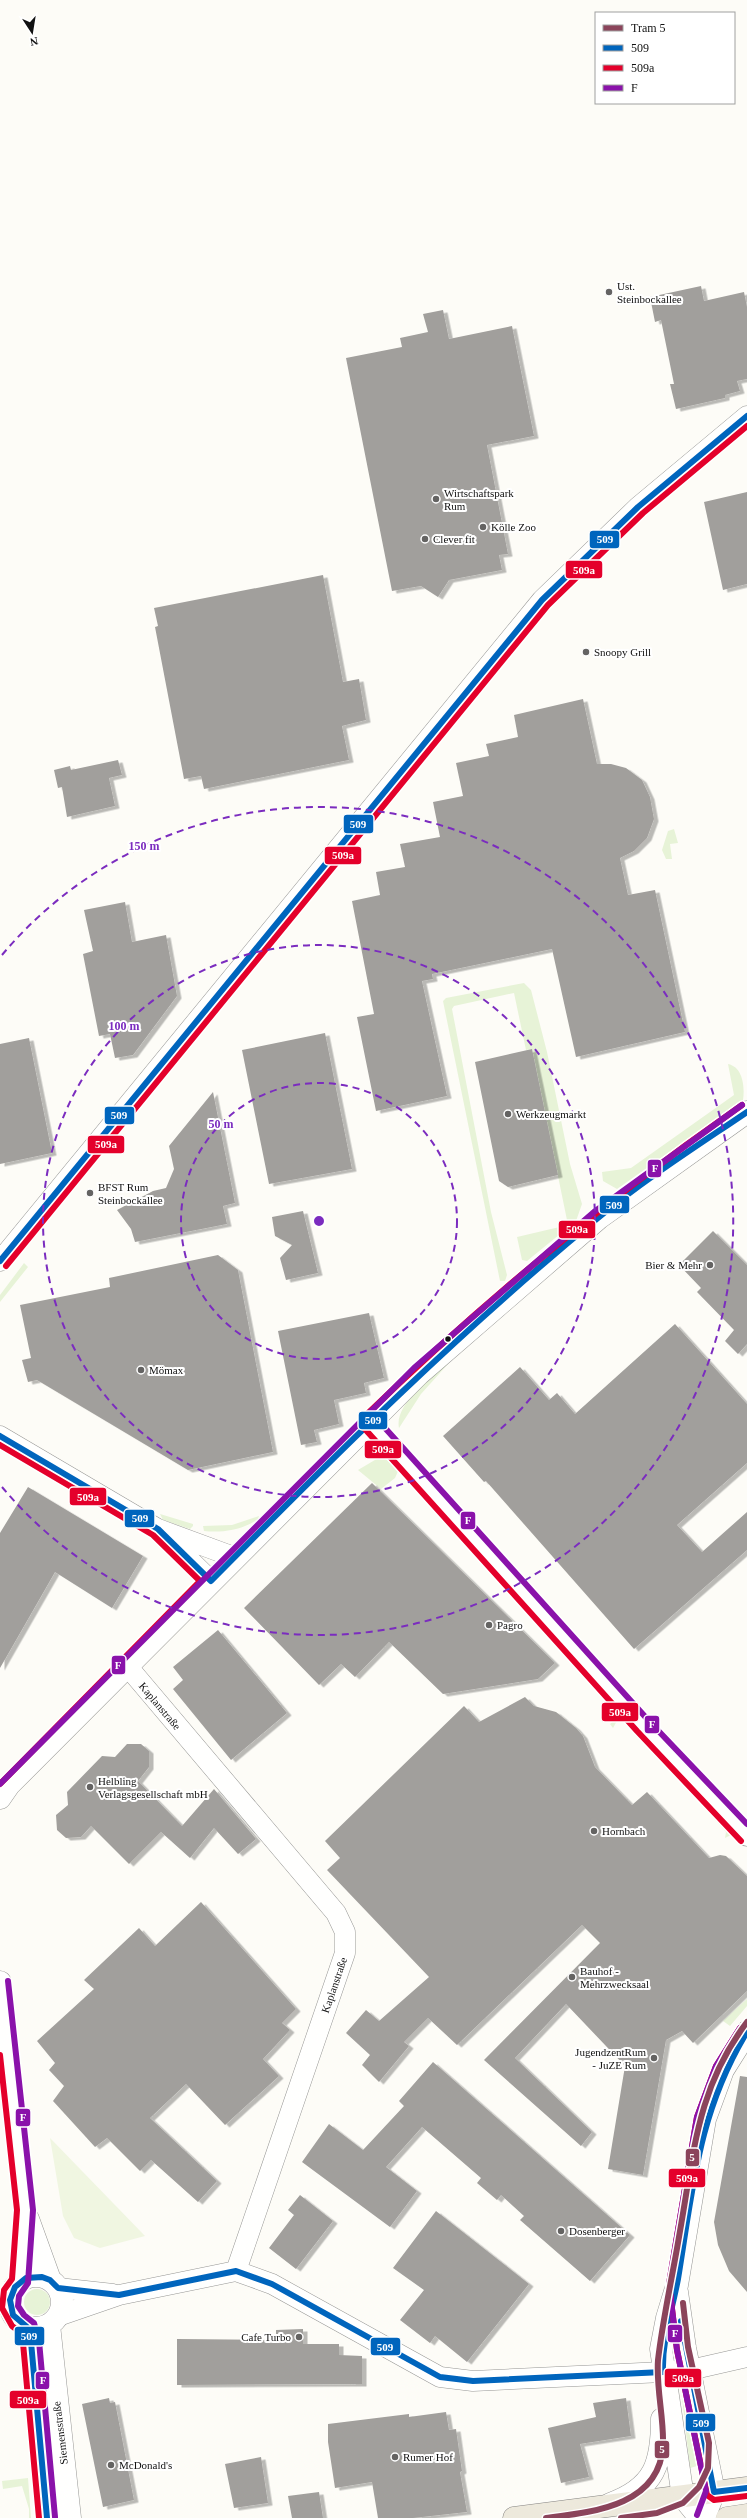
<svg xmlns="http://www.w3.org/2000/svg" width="747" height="2518" viewBox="0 0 747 2518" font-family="'Times New Roman',serif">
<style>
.green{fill:#e7f3d7}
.pitch{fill:#f0f6e1}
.building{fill:#a19f9c;filter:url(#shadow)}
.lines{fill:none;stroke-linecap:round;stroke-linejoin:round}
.minor-casing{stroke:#979795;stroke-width:21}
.tertiary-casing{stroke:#979795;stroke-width:23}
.primary-casing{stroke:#858482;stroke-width:23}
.minor{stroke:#fffffe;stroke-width:20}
.tertiary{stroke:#fffffe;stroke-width:22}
.primary{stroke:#ede9dc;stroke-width:22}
.bus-1-casing{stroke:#fff;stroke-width:9}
.bus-2-casing{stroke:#fff;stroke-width:9}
.bus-3-casing{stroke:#fff;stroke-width:9}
.bus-1{stroke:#0065bd;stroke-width:6}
.bus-2{stroke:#e4002b;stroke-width:6}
.bus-3{stroke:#8a12aa;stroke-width:6}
.tram-1-casing{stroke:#fff;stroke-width:9}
.tram-1{stroke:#8b445b;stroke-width:6}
.ring{fill:none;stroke:#7b2cbf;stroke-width:2;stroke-dasharray:7 5}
.poi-dot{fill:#646362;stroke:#fff;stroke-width:1.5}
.bus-dot{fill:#111;stroke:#fff;stroke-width:1.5}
.labels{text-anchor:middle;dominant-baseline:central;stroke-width:4;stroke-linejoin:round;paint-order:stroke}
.poi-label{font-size:11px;fill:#111;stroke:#fff;text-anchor:start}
.street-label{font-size:11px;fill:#111;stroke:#fff}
.centre{fill:#7b2cbf;stroke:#fff;stroke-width:2}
.ring-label{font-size:12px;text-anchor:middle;font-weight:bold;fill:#7b2cbf;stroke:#fff;stroke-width:4;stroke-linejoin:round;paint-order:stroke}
.line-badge{stroke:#fff;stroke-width:1.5}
.badge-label{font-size:11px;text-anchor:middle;font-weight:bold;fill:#fff}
</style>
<defs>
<filter id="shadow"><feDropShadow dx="4.5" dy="2.5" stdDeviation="0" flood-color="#0004"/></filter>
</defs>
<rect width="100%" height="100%" fill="#fdfcf7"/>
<!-- green -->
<path class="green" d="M 674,829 L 678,843 L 670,844 L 672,859 L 666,859 L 662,850 L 668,831 Z
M 524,983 L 531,990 L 547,1052 L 570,1164 L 582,1204 L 576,1221 L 527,1261 L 522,1260 L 517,1237 L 568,1225 L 532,1049 L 526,1050 L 514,993 L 454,1006 L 452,1009 L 491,1212 L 507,1275 L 505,1281 L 500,1281 L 443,1001 L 446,998 Z
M 728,1064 C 743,1067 745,1087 743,1100 L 617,1189 L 603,1181 L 602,1172 L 631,1168 L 734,1095 Z
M 24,1263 L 28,1267 L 0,1302 L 0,1295 Z
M 446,1362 L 448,1364 L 421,1394 L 399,1428 C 394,1405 431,1377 446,1362 Z
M 385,1454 L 399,1469 L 395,1478 L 381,1489 L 358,1470 Z
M 160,1514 L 193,1524 L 193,1526 L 190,1529 L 163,1520 Z
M 259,1516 L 258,1519 C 243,1530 222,1533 204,1531 L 203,1526 L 232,1525 Z
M 621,1714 L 731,1834 L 731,1835 L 725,1838 L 726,1832 L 624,1719 L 618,1719 L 613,1728 L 610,1724 Z
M 747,1999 L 747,2006 L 730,2026 L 723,2021 Z
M24 2302a13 13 0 1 1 26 0a13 13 0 1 1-26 0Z
M 681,2389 L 684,2389 L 697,2466 L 690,2468 Z
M 28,2478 L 31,2518 L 29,2518 L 29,2509 L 22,2486 L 3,2489 L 2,2481 Z"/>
<!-- pitch -->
<path class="pitch" d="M 50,2138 L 145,2236 L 100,2248 L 74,2238 L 63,2216 Z"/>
<!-- building -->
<path class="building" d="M 701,286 L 704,301 L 744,292 L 747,307 L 747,379 L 737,381 L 740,391 L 725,395 L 725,398 L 676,409 L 670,384 L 674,384 L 661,320 L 655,322 L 650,297 Z
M 443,310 L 449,339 L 512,326 L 534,436 L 487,445 L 508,554 L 499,555 L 502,570 L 449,580 L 438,597 L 421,586 L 392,591 L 346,358 L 402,347 L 400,338 L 428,332 L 423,314 Z
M 747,492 L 747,584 L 723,590 L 704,502 Z
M 323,575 L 343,682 L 359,679 L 366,720 L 342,726 L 349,760 L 204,789 L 201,776 L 184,779 L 155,627 L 158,626 L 154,608 Z
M 583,699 L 597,764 L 611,764 L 626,768 L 642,780 L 650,797 L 654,819 L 647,838 L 634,851 L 620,858 L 628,895 L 655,890 L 685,1032 L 576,1057 L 552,949 L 432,974 L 433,979 L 422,981 L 447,1096 L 376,1111 L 357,1017 L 374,1014 L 352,901 L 380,895 L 376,872 L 405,867 L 400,844 L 440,837 L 433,802 L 463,796 L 456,763 L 489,756 L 486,744 L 518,737 L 514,715 Z
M 118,760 L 122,775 L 109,778 L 115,806 L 67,817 L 62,787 L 58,788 L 54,770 L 70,766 L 71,770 Z
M 125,902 L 132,942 L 166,935 L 177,996 L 133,1055 L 115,1058 L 110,1034 L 99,1036 L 83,954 L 93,951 L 84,910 Z
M 325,1033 L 352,1169 L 269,1184 L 242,1050 Z
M 29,1038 L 52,1153 L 0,1164 L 0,1044 Z
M 532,1049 L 558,1175 L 508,1187 L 499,1181 L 475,1062 Z
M 213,1092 L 235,1203 L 223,1206 L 227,1224 L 135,1242 L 131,1229 L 117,1210 L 153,1191 L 166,1188 L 174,1169 L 169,1146 Z
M 303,1211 L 318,1273 L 286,1280 L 280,1258 L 292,1245 L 275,1236 L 272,1217 Z
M 713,1231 L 747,1265 L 747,1344 L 738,1354 L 725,1341 L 734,1330 L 697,1292 L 701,1288 L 679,1265 Z
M 218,1255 L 238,1270 L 273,1452 L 188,1470 L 37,1380 L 28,1382 L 22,1360 L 31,1358 L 20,1305 L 110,1287 L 109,1278 Z
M 369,1313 L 384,1378 L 364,1383 L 366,1393 L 334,1400 L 339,1424 L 314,1430 L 317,1442 L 301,1445 L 278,1331 Z
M 675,1324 L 747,1404 L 747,1463 L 677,1525 L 702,1552 L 747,1512 L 747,1550 L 634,1649 L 486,1481 L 484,1482 L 443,1436 L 520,1367 L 549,1400 L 557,1393 L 575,1414 Z
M 372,1483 L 555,1663 L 538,1679 L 443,1694 L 389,1642 L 355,1677 L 341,1664 L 319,1685 L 244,1608 Z
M 28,1487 L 143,1556 L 112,1608 L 55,1572 L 0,1668 L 0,1533 Z
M 218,1630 L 287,1713 L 231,1760 L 173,1689 L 183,1680 L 173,1667 Z
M 525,1697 L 534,1706 L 556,1712 L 576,1728 L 583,1736 L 595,1767 L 632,1805 L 647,1792 L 709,1858 L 720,1855 L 726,1856 L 747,1876 L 747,1991 L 693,2043 L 682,2031 L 666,2040 L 643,2175 L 608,2169 L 625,2066 L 566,2004 L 515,2058 L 592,2132 L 581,2146 L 484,2060 L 600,1943 L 582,1925 L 457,2045 L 428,2018 L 404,2042 L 409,2046 L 379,2082 L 362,2065 L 370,2055 L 346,2033 L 366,2010 L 379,2021 L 429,1977 L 327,1870 L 340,1858 L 325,1841 L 464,1706 L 479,1722 Z
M 127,1744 L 141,1744 L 149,1751 L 149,1767 L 138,1781 L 182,1826 L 214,1789 L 256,1839 L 238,1854 L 214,1828 L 190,1858 L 161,1832 L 129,1864 L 91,1826 L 81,1837 L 66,1838 L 57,1830 L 56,1815 L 68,1805 L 67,1792 L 102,1756 L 115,1757 Z
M 201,1902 L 296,2009 L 282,2023 L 290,2030 L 263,2059 L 279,2076 L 225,2125 L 186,2084 L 150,2118 L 217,2181 L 198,2202 L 151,2160 L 140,2171 L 107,2138 L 95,2147 L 53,2101 L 64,2086 L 49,2070 L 55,2063 L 37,2041 L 94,1989 L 84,1980 L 139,1928 L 155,1946 Z
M 433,2062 L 630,2235 L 590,2281 L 520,2220 L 524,2216 L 501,2195 L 497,2200 L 477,2183 L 481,2178 L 422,2127 L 386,2167 L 417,2191 L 390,2227 L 302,2162 L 329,2124 L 363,2150 L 404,2106 L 399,2101 Z
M 740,2076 L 747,2077 L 747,2292 L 729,2271 L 718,2245 L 714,2222 Z
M 300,2195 L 333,2221 L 296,2269 L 269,2248 L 294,2215 L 288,2210 Z
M 436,2211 L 529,2284 L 467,2362 L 435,2336 L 430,2343 L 400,2320 L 424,2290 L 393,2268 Z
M 303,2329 L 303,2344 L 339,2344 L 339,2355 L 362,2356 L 362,2384 L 177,2385 L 177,2339 L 276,2340 L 276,2330 Z
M 109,2398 L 110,2403 L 115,2402 L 134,2500 L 103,2507 L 82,2404 Z
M 626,2398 L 631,2436 L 580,2444 L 589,2477 L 561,2483 L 548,2428 L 596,2417 L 593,2403 Z
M 446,2412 L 449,2430 L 456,2429 L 462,2471 L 460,2472 L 467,2512 L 413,2518 L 378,2518 L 372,2482 L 335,2488 L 328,2442 L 328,2424 L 409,2414 L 409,2417 Z
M 261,2457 L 268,2503 L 234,2508 L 225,2464 Z
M 319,2492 L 323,2518 L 292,2518 L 288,2496 Z"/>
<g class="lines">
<!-- minor casing -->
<g class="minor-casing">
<path id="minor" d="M 0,1261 L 542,600 L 638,507 L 747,416
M 370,1423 L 643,1726 L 747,1836
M 0,1436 L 158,1529 L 234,1557
M 162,1533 L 211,1581
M 128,1667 L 336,1913 L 345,1932 L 345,1953 L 236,2271
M 58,2288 L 113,2294
M 58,2316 L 119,2295 L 236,2271 L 272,2284 L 440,2377 L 473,2381 L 663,2372 L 690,2370 L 747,2357"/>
</g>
<!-- tertiary casing -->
<g class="tertiary-casing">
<path id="tertiary" d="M 0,1798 L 9,1785 L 419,1374 L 599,1218 L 747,1112
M 0,1982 L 25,2210 L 20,2282
M 28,2219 L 50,2280
M10 2302a26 26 0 1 1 52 0a26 26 0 1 1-52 0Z
M 677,2292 L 685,2348 L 714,2492 L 704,2518
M 49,2325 L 70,2518
M 27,2327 L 31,2342 L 47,2518
M 610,2504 C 655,2488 662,2463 662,2419
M 700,2518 L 683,2497 L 661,2349 L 667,2318 L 677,2285 L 705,2119 L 723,2070 L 747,2032"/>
</g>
<!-- primary casing -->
<g class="primary-casing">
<path id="primary" d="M 514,2518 L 747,2488
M 727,2518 L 747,2515"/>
</g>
<!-- minor -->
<use href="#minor" class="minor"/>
<!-- tertiary -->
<use href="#tertiary" class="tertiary"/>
<!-- primary -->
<use href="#primary" class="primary"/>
<!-- bus-1 casing -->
<g class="bus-1-casing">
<path id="bus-1" d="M 0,1261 L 542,600 L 638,507 L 747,416
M 0,1436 L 158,1529 L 211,1581 C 335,1455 461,1330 598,1218 C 645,1179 697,1146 747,1112
M 681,2321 L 714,2492 L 747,2488
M 47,2518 L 31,2342 L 27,2327 L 13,2315 L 10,2300 L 15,2287 L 26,2278 L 42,2277 L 50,2280 L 58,2288 L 119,2295 L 236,2271 L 272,2284 L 440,2377 L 473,2381 L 663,2372 C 662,2339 672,2311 678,2279 C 693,2188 698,2113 747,2032"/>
</g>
<!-- bus-2 casing -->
<g class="bus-2-casing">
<path id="bus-2" d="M 6,1266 L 548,605 L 643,513 L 747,426
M 0,1445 L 153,1535 L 200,1581 L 0,1784
M 741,1841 L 637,1731 L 364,1428 L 362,1423 L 364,1417 C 482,1303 607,1199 742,1105
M 740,2028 L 716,2066 L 697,2117 L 669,2284 L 677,2350 L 707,2495 L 714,2500 L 747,2496
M 0,2055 L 17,2210 L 12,2279 L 4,2290 L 2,2308 L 12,2326 L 20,2332 L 23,2343 L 39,2518"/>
</g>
<!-- bus-3 casing -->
<g class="bus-3-casing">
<path id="bus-3" d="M 376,1418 L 649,1721 L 747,1824
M 0,1784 L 414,1368 L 594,1212 L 742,1105
M 8,1981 L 33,2210 L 28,2283 L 19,2296 L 18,2306 L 24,2315 L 34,2323 L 39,2341 L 55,2517
M 697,2515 L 706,2491 L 677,2350 L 669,2284 L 697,2117 L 716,2066 L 740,2028"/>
</g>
<!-- bus-1 -->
<use href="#bus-1" class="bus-1"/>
<!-- bus-2 -->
<use href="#bus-2" class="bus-2"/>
<!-- bus-3 -->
<use href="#bus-3" class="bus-3"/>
<!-- tram-1 casing -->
<g class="tram-1-casing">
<path id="tram-1" d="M 546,2518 C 593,2512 660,2506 663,2445 C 664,2417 656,2389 658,2360 C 663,2317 673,2274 680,2231 C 694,2152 697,2088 747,2022
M 621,2518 L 657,2513 L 683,2503 L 699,2487 L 708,2468 L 709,2443 L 688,2347 L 683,2303"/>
</g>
<!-- tram-1 -->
<use href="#tram-1" class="tram-1"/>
</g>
<!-- distance rings -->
<g class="ring">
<circle cx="319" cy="1221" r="138"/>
<circle cx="319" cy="1221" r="276"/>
<path d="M2 955A414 414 0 1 1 2 1487"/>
</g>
<!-- markers -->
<g class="poi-dot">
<circle cx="609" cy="292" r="4"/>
<circle cx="436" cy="499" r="4"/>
<circle cx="483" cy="527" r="4"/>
<circle cx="425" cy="539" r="4"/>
<circle cx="586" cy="652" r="4"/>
<circle cx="508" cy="1114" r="4"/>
<circle cx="90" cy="1193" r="4"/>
<circle cx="710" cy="1265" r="4"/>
<circle cx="141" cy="1370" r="4"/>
<circle cx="489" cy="1625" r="4"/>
<circle cx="90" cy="1787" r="4"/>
<circle cx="594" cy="1831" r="4"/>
<circle cx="572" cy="1977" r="4"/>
<circle cx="654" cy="2058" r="4"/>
<circle cx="561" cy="2231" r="4"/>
<circle cx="299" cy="2337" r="4"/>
<circle cx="395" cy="2457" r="4"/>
<circle cx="111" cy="2465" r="4"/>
</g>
<circle class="bus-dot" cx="448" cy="1339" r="3.5"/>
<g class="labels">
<!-- poi labels -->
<g class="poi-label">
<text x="617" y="286">Ust.<tspan x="617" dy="13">Steinbockallee</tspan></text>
<text x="444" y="493">Wirtschaftspark<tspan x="444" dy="13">Rum</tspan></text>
<text x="491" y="527">Kölle Zoo</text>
<text x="433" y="539">Clever fit</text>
<text x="594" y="652">Snoopy Grill</text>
<text x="516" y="1114">Werkzeugmarkt</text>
<text x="98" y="1187">BFST Rum<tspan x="98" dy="13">Steinbockallee</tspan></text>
<text x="702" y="1265" text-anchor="end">Bier &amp; Mehr</text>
<text x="149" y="1370">Mömax</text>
<text x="497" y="1625">Pagro</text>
<text x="98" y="1781">Helbling<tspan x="98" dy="13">Verlagsgesellschaft mbH</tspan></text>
<text x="602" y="1831">Hornbach</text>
<text x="580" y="1971">Bauhof -<tspan x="580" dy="13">Mehrzwecksaal</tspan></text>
<text x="646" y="2052" text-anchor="end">JugendzentRum<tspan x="646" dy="13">- JuZE Rum</tspan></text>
<text x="569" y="2231">Dosenberger</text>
<text x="291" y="2337" text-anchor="end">Cafe Turbo</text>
<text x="403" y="2457">Rumer Hof</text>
<text x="119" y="2465">McDonald's</text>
</g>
<!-- street labels -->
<g class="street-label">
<text transform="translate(160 1706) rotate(50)">Kaplanstraße</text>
<text transform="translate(334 1985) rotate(-71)">Kaplanstraße</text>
<text transform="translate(60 2433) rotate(-97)">Siemensstraße</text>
</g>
</g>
<circle cx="319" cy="1221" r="6" class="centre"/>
<g class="ring-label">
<text x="144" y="850">150 m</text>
<text x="124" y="1030">100 m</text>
<text x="221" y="1128">50 m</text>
</g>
<g class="line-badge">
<rect x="589" y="530" width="31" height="19" rx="4" fill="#0065bd"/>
<rect x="565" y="560" width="38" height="19" rx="4" fill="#e4002b"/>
<rect x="343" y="814" width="31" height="20" rx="4" fill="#0065bd"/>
<rect x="324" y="846" width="38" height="19" rx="4" fill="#e4002b"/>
<rect x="104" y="1106" width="31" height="19" rx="4" fill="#0065bd"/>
<rect x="87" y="1135" width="38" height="19" rx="4" fill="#e4002b"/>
<rect x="647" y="1159" width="15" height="19" rx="4" fill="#8a12aa"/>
<rect x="599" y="1195" width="31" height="19" rx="4" fill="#0065bd"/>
<rect x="558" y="1220" width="38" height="19" rx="4" fill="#e4002b"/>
<rect x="358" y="1411" width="30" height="19" rx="4" fill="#0065bd"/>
<rect x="364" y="1440" width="38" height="19" rx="4" fill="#e4002b"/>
<rect x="69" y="1487" width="38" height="19" rx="4" fill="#e4002b"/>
<rect x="124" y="1509" width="31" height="19" rx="4" fill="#0065bd"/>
<rect x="460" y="1511" width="16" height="19" rx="4" fill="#8a12aa"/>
<rect x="111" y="1655" width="15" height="20" rx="4" fill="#8a12aa"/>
<rect x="601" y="1702" width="38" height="20" rx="4" fill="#e4002b"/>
<rect x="644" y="1715" width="16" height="19" rx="4" fill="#8a12aa"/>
<rect x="15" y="2108" width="16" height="19" rx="4" fill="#8a12aa"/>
<rect x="685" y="2148" width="15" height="19" rx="4" fill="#8b445b"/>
<rect x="668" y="2168" width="38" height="20" rx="4" fill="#e4002b"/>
<rect x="667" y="2324" width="16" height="19" rx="4" fill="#8a12aa"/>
<rect x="14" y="2326" width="31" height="20" rx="4" fill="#0065bd"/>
<rect x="370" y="2337" width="31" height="19" rx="4" fill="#0065bd"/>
<rect x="664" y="2368" width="38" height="20" rx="4" fill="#e4002b"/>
<rect x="35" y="2371" width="15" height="19" rx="4" fill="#8a12aa"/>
<rect x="9" y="2390" width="38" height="19" rx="4" fill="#e4002b"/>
<rect x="685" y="2413" width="31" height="19" rx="4" fill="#0065bd"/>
<rect x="654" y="2440" width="16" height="19" rx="4" fill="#8b445b"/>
</g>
<g class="badge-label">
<text x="605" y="543">509</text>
<text x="584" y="574">509a</text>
<text x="358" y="828">509</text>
<text x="343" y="859">509a</text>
<text x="119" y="1119">509</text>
<text x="106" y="1148">509a</text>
<text x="655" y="1172">F</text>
<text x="614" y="1209">509</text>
<text x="577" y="1233">509a</text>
<text x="373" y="1424">509</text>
<text x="383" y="1453">509a</text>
<text x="88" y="1501">509a</text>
<text x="140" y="1522">509</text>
<text x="468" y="1524">F</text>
<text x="118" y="1669">F</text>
<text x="620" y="1716">509a</text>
<text x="652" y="1728">F</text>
<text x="23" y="2121">F</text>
<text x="692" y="2161">5</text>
<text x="687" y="2182">509a</text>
<text x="675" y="2337">F</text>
<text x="29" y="2340">509</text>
<text x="385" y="2351">509</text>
<text x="683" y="2382">509a</text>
<text x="43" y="2384">F</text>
<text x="28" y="2404">509a</text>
<text x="701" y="2427">509</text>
<text x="662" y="2453">5</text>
</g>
<!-- legend -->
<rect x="595" y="12" width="140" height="92" fill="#ffffff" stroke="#a0a0a0"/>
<rect x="603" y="25" width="20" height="6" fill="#8b445b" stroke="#a0a0a0"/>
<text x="631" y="32" font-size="12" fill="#111111">Tram 5</text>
<rect x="603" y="45" width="20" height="6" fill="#0065bd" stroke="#a0a0a0"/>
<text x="631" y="52" font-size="12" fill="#111111">509</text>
<rect x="603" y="65" width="20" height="6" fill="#e4002b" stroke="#a0a0a0"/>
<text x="631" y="72" font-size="12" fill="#111111">509a</text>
<rect x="603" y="85" width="20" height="6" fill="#8a12aa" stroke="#a0a0a0"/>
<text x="631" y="92" font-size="12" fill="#111111">F</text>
<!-- north arrow -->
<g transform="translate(32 32) rotate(168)" stroke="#ffffff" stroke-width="3" paint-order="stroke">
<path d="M0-3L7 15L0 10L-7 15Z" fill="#111111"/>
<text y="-6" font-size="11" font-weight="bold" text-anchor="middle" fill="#111111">N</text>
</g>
</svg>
